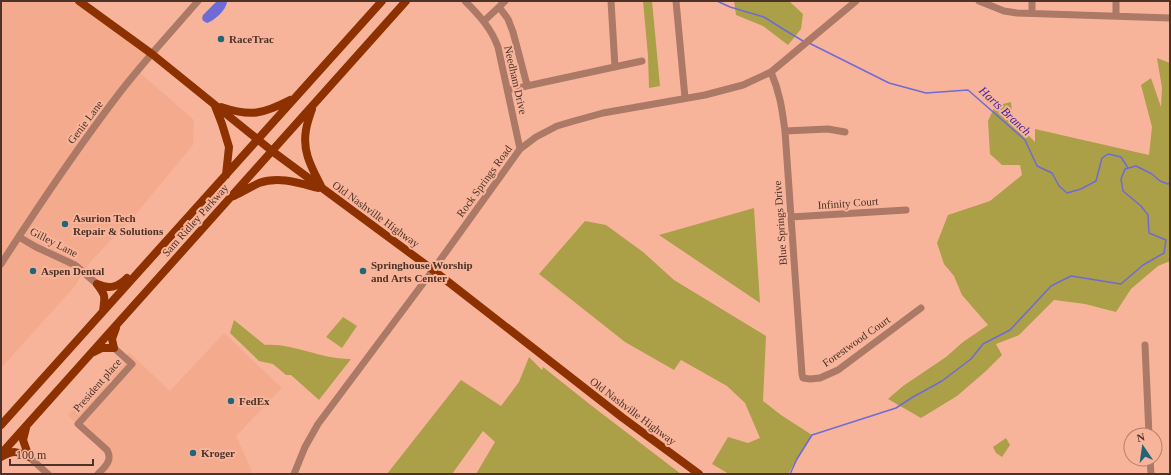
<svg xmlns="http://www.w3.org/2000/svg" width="1171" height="475" viewBox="0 0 1171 475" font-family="Georgia,serif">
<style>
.built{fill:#f4aa8d}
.green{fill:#ab9f48}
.water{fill:#6e6bd5}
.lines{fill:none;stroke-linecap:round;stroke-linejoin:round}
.stream{stroke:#6e6bd5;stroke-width:1.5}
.minor{stroke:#ac7966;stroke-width:7}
.major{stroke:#8d3100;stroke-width:8}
.poi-dot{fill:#236578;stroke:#f8b49b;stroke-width:1.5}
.labels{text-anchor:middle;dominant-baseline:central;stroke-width:4;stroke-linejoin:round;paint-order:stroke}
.poi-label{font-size:11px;font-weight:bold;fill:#4c3227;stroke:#f8b49b;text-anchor:start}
.street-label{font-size:11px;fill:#4c3227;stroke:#f8b49b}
.water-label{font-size:12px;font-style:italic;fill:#391f9e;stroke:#f8b49b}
</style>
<rect width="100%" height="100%" fill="#f8b49b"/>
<!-- built -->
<path class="built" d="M 1,1 L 79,1 L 152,54 L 138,71 L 194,120 L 193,145 L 136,214 L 94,258 L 83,272 L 76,285 L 1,368 Z
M 224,333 L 282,388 L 236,436 L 252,471 L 248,474 L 103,474 L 112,462 L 68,415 L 129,352 L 170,391 Z"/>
<!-- green -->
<path class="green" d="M 643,1 L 652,1 L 660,86 L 649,88 L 648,56 Z
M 734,1 L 789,1 L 803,14 L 801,29 L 788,45 L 763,26 L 736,15 Z
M 1157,58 L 1170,63 L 1170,261 L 1158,266 L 1131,289 L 1116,312 L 1085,304 L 1054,300 L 1019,335 L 996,344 L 1002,355 L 986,371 L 957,396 L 921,418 L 888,399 L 903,386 L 946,357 L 963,342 L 988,325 L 962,295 L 954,276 L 944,264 L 937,243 L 948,215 L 990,201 L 1022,175 L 1020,165 L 1002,165 L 990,154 L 988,121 L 995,106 L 1011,102 L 1013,120 L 1035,142 L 1035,129 L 1149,155 L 1152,127 L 1141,85 L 1151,78 L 1161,107 L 1162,88 Z
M 754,208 L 760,303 L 659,235 Z
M 585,221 L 606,225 L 643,252 L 674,280 L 766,336 L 763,401 L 781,415 L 812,435 L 788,474 L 729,474 L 712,464 L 728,437 L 748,443 L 760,438 L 745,403 L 727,386 L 681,360 L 674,370 L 625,342 L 539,274 Z
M 343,317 L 357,326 L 342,348 L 326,337 Z
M 234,320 L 265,345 C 294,343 322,360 351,359 L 319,400 L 291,375 L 286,375 L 273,364 L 259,361 L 230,333 Z
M 529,357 L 542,370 L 543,367 L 592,406 L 681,474 L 476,474 L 495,442 L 483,431 L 452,474 L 387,474 L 461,380 L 501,406 L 519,382 Z
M 1006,438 L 1010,445 L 1002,457 L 996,453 L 993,447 Z"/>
<!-- water -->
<path class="water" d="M 217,1 L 225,1 L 227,2 C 226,10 214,21 207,23 C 203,21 201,20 203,15 Z"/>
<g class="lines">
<!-- stream -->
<path class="stream" d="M 717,1 L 730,7 L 764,17 L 783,29 L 803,41
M 809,43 L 889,83 L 926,93 L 968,90 L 1025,140 L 1037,166 L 1052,173 L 1059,186 L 1067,193 L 1081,189 L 1096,181 L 1102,158 L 1108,154 L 1121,157 L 1128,168
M 790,474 L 797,459 L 812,435 L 896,408 L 913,397 L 942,381 L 971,359 L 983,344 L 1010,330 L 1051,286 L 1071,276 L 1121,284 L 1143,265 L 1164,253 L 1166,240 L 1149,233 L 1148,215 L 1141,206 L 1123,191 L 1121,179 L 1125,169 L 1136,166 L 1152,174 L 1160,181 L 1168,184 L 1170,182"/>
<!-- minor -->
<path class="minor" d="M 465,1 C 479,15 491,28 498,47 L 520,149
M 505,1 L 499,7 L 508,19 L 513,32 L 527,85
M 611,1 L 615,67
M 676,1 L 685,98
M 979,1 L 1004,11 L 1017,13 L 1170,18
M 1032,13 L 1032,1
M 1116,16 L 1116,1
M 484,21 L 499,7
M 771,72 C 780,93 782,109 785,131 L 802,374 L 803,378 L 810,379 L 820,378 L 838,370 L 921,308
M 508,90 L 642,61
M 785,131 L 828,129 L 845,132
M 791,217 L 906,210
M 19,237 L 36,247 L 75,265 L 97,284
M 1,264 C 39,205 78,147 121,91 C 145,60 172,31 198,1
M 1145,345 L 1149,435
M 29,457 L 48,474
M 1150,459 L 1151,474
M 98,474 C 105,467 113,460 107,450 L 78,424 L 132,364 L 114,348
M 294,474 L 305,447 L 318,424 L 433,270 L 520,149 L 536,137 L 557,126 L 574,121 L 603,113 L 705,95 L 743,85 L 771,72 L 856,1"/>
<!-- major -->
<path class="major" d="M 79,1 L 152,54 L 272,151 L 433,270 L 623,418 L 699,474
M 215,106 L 222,124 L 229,147 L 226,175
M 221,107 C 251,117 263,114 290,100
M 312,109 C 310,115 307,123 306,130 C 302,152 312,168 321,186
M 234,196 C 242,192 251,187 259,183 C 279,176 299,183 318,188
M 97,284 C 109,289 117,288 127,278
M 97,284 C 106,296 105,296 103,311
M 94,352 L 102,348 L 114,348 L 112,339 L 116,328
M 1,425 L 382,1
M 26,428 L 23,440 L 29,457
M 1,454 L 406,1
M 1,457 C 14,450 17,451 29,457"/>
</g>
<!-- markers -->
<g class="poi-dot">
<circle cx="221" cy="39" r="4"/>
<circle cx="65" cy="224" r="4"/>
<circle cx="33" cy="271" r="4"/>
<circle cx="363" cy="271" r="4"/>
<circle cx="231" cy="401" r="4"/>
<circle cx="193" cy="453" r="4"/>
</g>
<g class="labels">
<!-- poi labels -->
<g class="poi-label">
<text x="229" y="39">RaceTrac</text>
<text x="73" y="218">Asurion Tech<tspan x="73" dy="13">Repair &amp; Solutions</tspan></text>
<text x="371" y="265">Springhouse Worship<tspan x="371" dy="13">and Arts Center</tspan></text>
<text x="41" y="271">Aspen Dental</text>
<text x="239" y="401">FedEx</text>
<text x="201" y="453">Kroger</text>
</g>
<!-- street labels -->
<g class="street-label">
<text transform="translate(516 80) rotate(77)">Needham Drive</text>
<text transform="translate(85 122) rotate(-53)">Genie Lane</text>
<text transform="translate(484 181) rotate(-54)">Rock Springs Road</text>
<text transform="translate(848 203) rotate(-4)">Infinity Court</text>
<text transform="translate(376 214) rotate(36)">Old Nashville Highway</text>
<text transform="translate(195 220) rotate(-48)">Sam Ridley Parkway</text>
<text transform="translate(780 223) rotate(-94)">Blue Springs Drive</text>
<text transform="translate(54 242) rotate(27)">Gilley Lane</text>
<text transform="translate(856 341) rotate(-35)">Forestwood Court</text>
<text transform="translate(97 385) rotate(-49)">President place</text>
<text transform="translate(633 411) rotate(37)">Old Nashville Highway</text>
</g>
<!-- water labels -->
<g class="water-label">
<text transform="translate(1005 111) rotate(43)">Harts Branch</text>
</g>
</g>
<!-- border -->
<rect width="1171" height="475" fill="none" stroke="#4c3227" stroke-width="4"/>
<!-- north arrow -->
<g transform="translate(1143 447) rotate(347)"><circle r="19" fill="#f8b49b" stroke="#b3806d"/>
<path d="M0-3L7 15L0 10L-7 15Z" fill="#236578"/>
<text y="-6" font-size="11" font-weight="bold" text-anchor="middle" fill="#4c3227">N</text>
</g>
<!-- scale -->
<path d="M10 459v6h83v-6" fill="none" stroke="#4c3227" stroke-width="2"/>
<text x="16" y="459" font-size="12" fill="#4c3227" stroke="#f8b49b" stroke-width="3" paint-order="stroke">100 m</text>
</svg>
